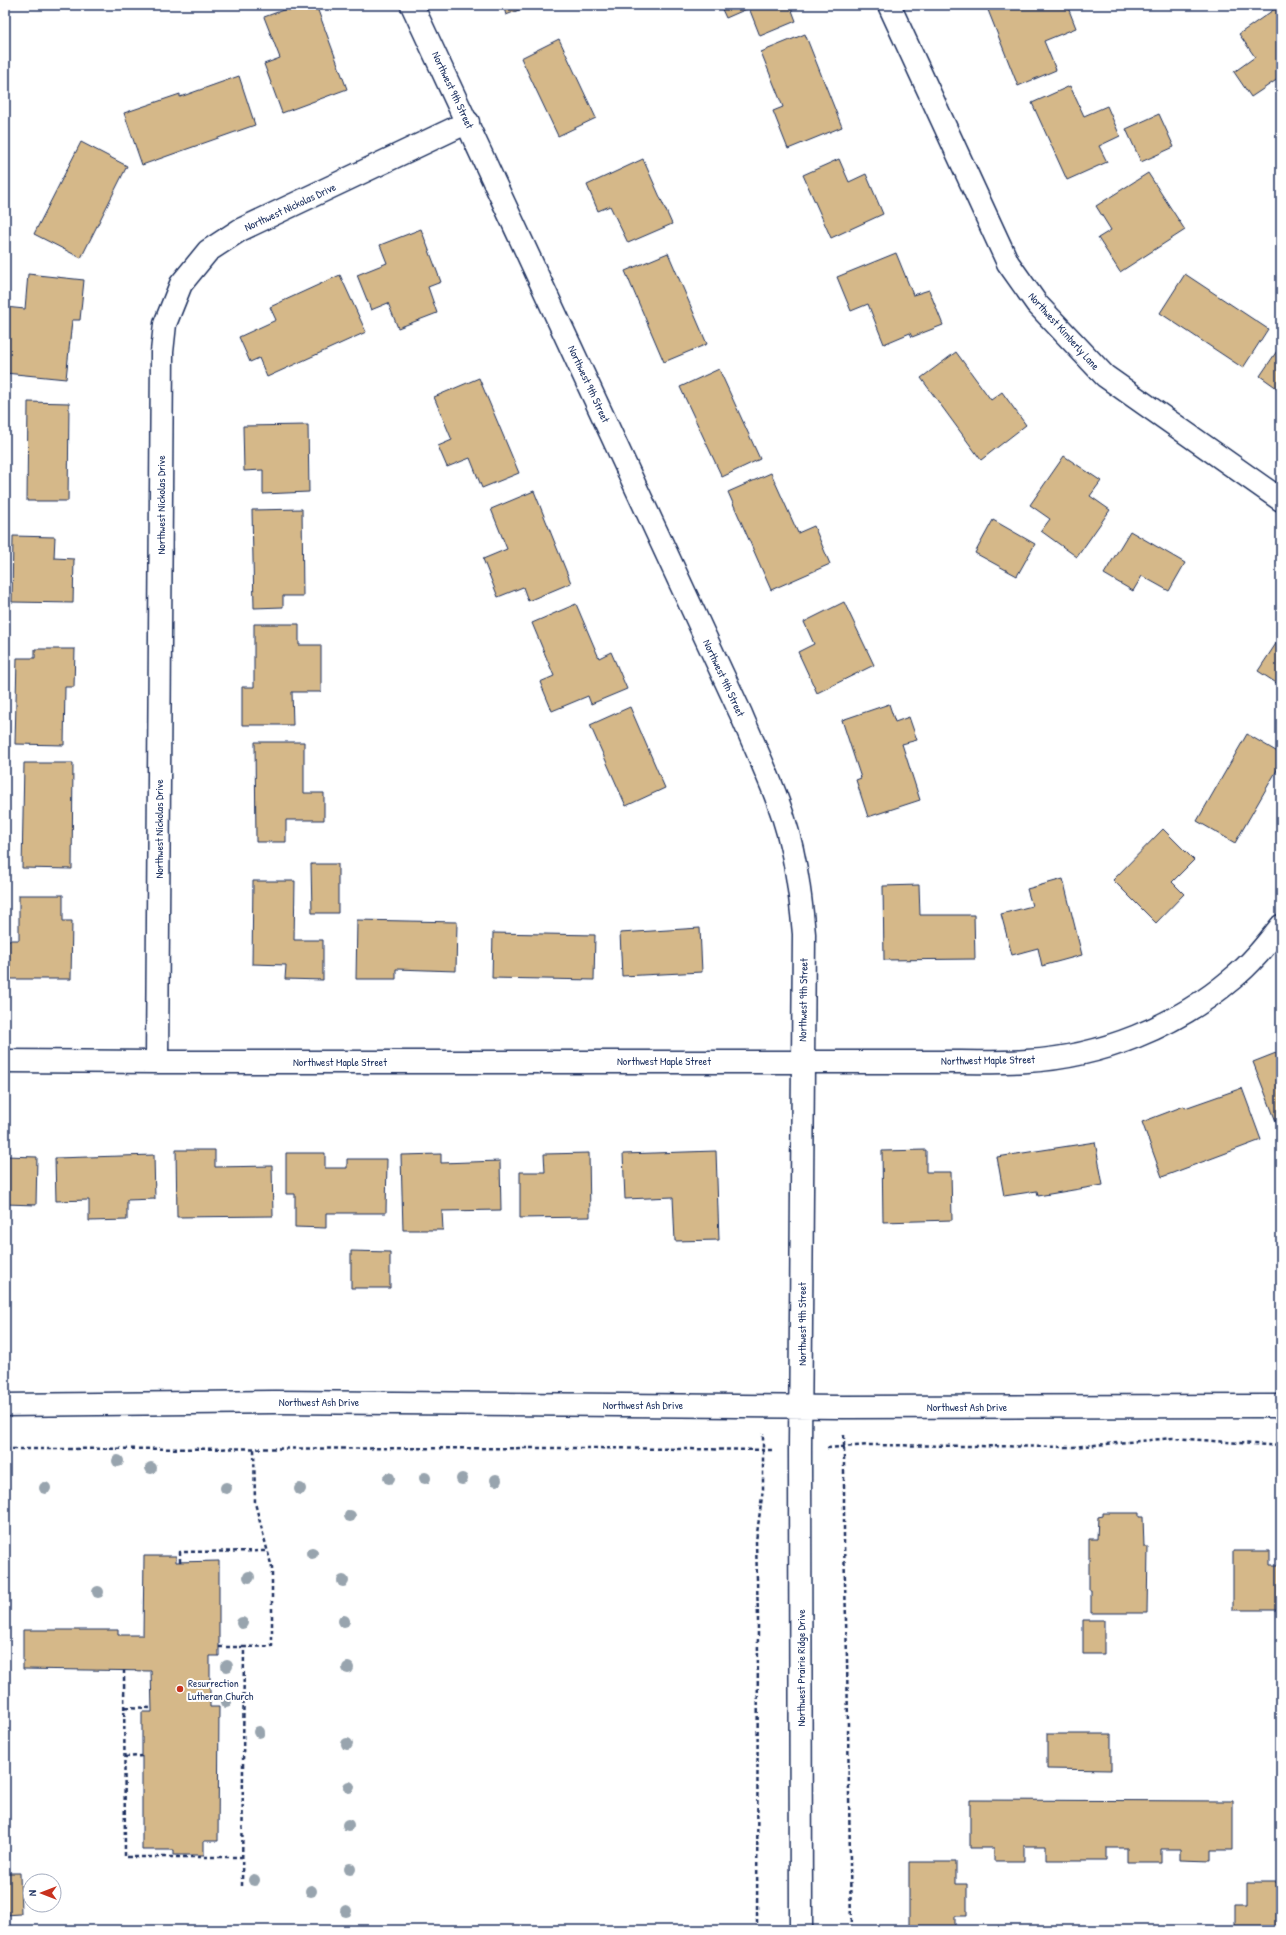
<svg xmlns="http://www.w3.org/2000/svg" width="1286" height="1935" viewBox="0 0 1286 1935" font-family="'Patrick Hand',sans-serif">
<style>
.building{fill:#d5b889;stroke:#1b2f5e}
.lines{fill:none;stroke-linecap:round;stroke-linejoin:round}
.minor-casing{stroke:#1b2f5e;stroke-width:25}
.tertiary-casing{stroke:#1b2f5e;stroke-width:25}
.path{stroke:#1b2f5e;stroke-width:2.5;stroke-dasharray:4 3;stroke-linecap:butt}
.minor{stroke:#fff;stroke-width:22}
.tertiary{stroke:#fff;stroke-width:22}
.tree{fill:#98a4ae}
.poi-dot{fill:#c8321e;stroke:#fff;stroke-width:1.5}
.labels{text-anchor:middle;dominant-baseline:central;stroke-width:4;stroke-linejoin:round;paint-order:stroke}
.street-label{font-size:11px;fill:#1b2f5e;stroke:#fff}
.poi-label{font-size:11px;fill:#1b2f5e;stroke:#fff;text-anchor:start}
</style>
<rect width="100%" height="100%" fill="#fff"/>
<filter id="ink" filterUnits="userSpaceOnUse"><feTurbulence type="fractalNoise" baseFrequency=".025" numOctaves="2"/><feDisplacementMap in="SourceGraphic" scale="8" xChannelSelector="R" yChannelSelector="G"/><feConvolveMatrix kernelMatrix="1 2 1 2 8 2 1 2 1" color-interpolation-filters="sRGB"/></filter>
<g filter="url(#ink)">
<!-- building -->
<path class="building" d="M 297,5 L 316,5 L 347,89 L 282,113 L 264,64 L 280,58 L 264,17 Z
M 503,5 L 532,5 L 506,15 Z
M 720,5 L 790,5 L 796,21 L 760,36 L 749,8 L 726,18 Z
M 986,5 L 1067,5 L 1076,28 L 1044,41 L 1056,70 L 1018,86 Z
M 1279,6 L 1281,8 L 1281,77 L 1251,97 L 1234,72 L 1255,57 L 1239,34 Z
M 805,34 L 842,127 L 788,149 L 773,111 L 783,107 L 761,52 Z
M 559,39 L 596,118 L 558,136 L 521,58 Z
M 239,76 L 255,125 L 142,165 L 124,113 L 180,94 L 180,97 Z
M 1070,86 L 1084,116 L 1107,106 L 1120,136 L 1099,146 L 1107,162 L 1067,180 L 1032,103 Z
M 1159,114 L 1174,147 L 1141,162 L 1126,129 Z
M 81,142 L 127,166 L 81,258 L 34,234 Z
M 643,159 L 672,224 L 628,243 L 610,206 L 598,211 L 587,185 Z
M 839,159 L 849,182 L 866,174 L 883,214 L 831,238 L 803,175 Z
M 1148,173 L 1185,230 L 1120,272 L 1098,238 L 1111,230 L 1096,206 Z
M 421,229 L 441,282 L 428,287 L 437,313 L 398,328 L 388,303 L 371,310 L 357,275 L 387,263 L 380,245 Z
M 668,253 L 707,344 L 664,362 L 625,271 Z
M 896,253 L 913,295 L 929,290 L 943,325 L 912,337 L 910,333 L 884,344 L 868,304 L 851,311 L 837,277 Z
M 28,274 L 84,280 L 80,320 L 72,320 L 66,379 L 5,373 L 8,335 L 5,335 L 5,307 L 25,309 Z
M 1185,274 L 1268,329 L 1243,368 L 1160,313 Z
M 340,275 L 366,332 L 267,377 L 259,358 L 250,362 L 239,337 L 276,320 L 270,307 Z
M 1281,345 L 1281,391 L 1260,376 Z
M 956,352 L 991,400 L 1002,392 L 1026,425 L 981,460 L 921,378 Z
M 719,369 L 760,459 L 722,477 L 680,387 Z
M 479,378 L 519,473 L 482,488 L 470,458 L 447,467 L 438,446 L 452,440 L 434,397 Z
M 28,402 L 69,403 L 68,501 L 27,501 Z
M 308,425 L 309,492 L 263,494 L 263,470 L 244,471 L 243,426 Z
M 1064,456 L 1101,481 L 1090,496 L 1110,510 L 1077,557 L 1041,531 L 1050,519 L 1030,505 Z
M 771,473 L 798,533 L 814,526 L 830,564 L 771,590 L 728,492 Z
M 534,491 L 571,583 L 528,601 L 523,587 L 498,597 L 483,559 L 507,549 L 491,509 Z
M 302,509 L 303,596 L 283,596 L 283,607 L 254,608 L 252,510 Z
M 993,520 L 1035,544 L 1017,576 L 975,553 Z
M 1130,531 L 1185,563 L 1169,591 L 1142,576 L 1133,591 L 1104,574 Z
M 13,536 L 55,537 L 54,558 L 74,559 L 73,603 L 12,602 Z
M 844,602 L 874,665 L 817,693 L 798,652 L 814,644 L 804,622 Z
M 576,604 L 599,658 L 611,652 L 627,689 L 591,704 L 588,696 L 552,711 L 540,682 L 554,676 L 532,623 Z
M 254,624 L 299,624 L 299,645 L 321,645 L 321,692 L 292,692 L 293,725 L 242,725 L 242,687 L 254,687 Z
M 1281,636 L 1281,686 L 1258,671 Z
M 35,649 L 75,649 L 74,687 L 65,687 L 64,745 L 15,744 L 17,658 L 35,658 Z
M 889,704 L 895,722 L 909,717 L 917,740 L 902,744 L 920,800 L 868,817 L 856,780 L 861,778 L 842,720 Z
M 630,707 L 665,788 L 626,806 L 590,725 Z
M 1247,734 L 1281,754 L 1281,763 L 1235,843 L 1197,821 Z
M 255,742 L 304,742 L 304,793 L 324,793 L 324,820 L 286,820 L 286,842 L 256,842 Z
M 24,763 L 73,763 L 72,869 L 22,868 Z
M 1163,829 L 1194,860 L 1172,882 L 1184,894 L 1156,923 L 1113,880 Z
M 311,864 L 338,864 L 338,913 L 312,913 Z
M 1063,879 L 1082,955 L 1042,966 L 1038,948 L 1012,955 L 1001,914 L 1032,906 L 1027,889 Z
M 253,881 L 295,881 L 294,940 L 323,940 L 323,980 L 285,979 L 286,965 L 252,964 Z
M 919,885 L 920,915 L 974,915 L 975,959 L 884,960 L 883,886 Z
M 19,895 L 63,895 L 63,921 L 72,921 L 71,979 L 5,979 L 5,940 L 19,940 Z
M 357,920 L 457,922 L 456,971 L 396,969 L 396,979 L 356,979 Z
M 700,928 L 702,972 L 622,976 L 620,933 Z
M 493,933 L 595,935 L 594,980 L 492,978 Z
M 1281,1051 L 1281,1122 L 1277,1124 L 1253,1062 Z
M 1242,1088 L 1261,1140 L 1162,1177 L 1142,1122 L 1184,1106 L 1185,1108 Z
M 1095,1142 L 1103,1185 L 1038,1196 L 1037,1191 L 1004,1196 L 997,1157 Z
M 176,1150 L 215,1150 L 215,1167 L 272,1166 L 273,1216 L 177,1217 Z
M 926,1150 L 926,1172 L 951,1172 L 952,1220 L 883,1222 L 882,1151 Z
M 716,1151 L 719,1240 L 675,1241 L 673,1197 L 625,1199 L 623,1154 Z
M 286,1153 L 325,1153 L 325,1168 L 347,1168 L 347,1159 L 387,1159 L 386,1213 L 326,1213 L 326,1228 L 295,1227 L 295,1194 L 286,1194 Z
M 589,1153 L 590,1217 L 520,1218 L 520,1172 L 545,1172 L 544,1154 Z
M 441,1154 L 441,1163 L 500,1161 L 501,1210 L 442,1211 L 443,1230 L 403,1230 L 401,1155 Z
M 154,1155 L 155,1199 L 127,1200 L 127,1220 L 89,1221 L 89,1200 L 56,1201 L 55,1158 Z
M 5,1156 L 37,1157 L 36,1205 L 5,1204 Z
M 351,1251 L 390,1252 L 390,1288 L 351,1288 Z
M 1103,1513 L 1139,1513 L 1139,1517 L 1143,1517 L 1144,1547 L 1148,1547 L 1147,1613 L 1091,1613 L 1091,1590 L 1089,1590 L 1089,1539 L 1097,1539 L 1098,1517 L 1103,1516 Z
M 1233,1551 L 1270,1551 L 1270,1565 L 1281,1565 L 1281,1610 L 1233,1610 Z
M 144,1556 L 176,1556 L 176,1562 L 219,1561 L 219,1656 L 210,1656 L 210,1707 L 219,1707 L 218,1841 L 204,1841 L 204,1855 L 174,1855 L 174,1850 L 142,1850 L 142,1712 L 152,1712 L 151,1671 L 23,1669 L 23,1630 L 118,1630 L 118,1635 L 143,1635 Z
M 1083,1620 L 1104,1620 L 1104,1654 L 1083,1654 Z
M 1047,1734 L 1111,1734 L 1111,1770 L 1047,1769 Z
M 970,1800 L 1233,1801 L 1233,1850 L 1210,1850 L 1210,1861 L 1180,1860 L 1180,1849 L 1161,1849 L 1161,1862 L 1127,1862 L 1127,1848 L 1106,1848 L 1106,1860 L 1046,1860 L 1046,1846 L 1024,1846 L 1024,1861 L 994,1861 L 994,1848 L 970,1848 Z
M 909,1862 L 956,1862 L 956,1884 L 967,1884 L 967,1916 L 955,1916 L 955,1930 L 909,1930 Z
M 5,1873 L 20,1873 L 21,1914 L 5,1915 Z
M 1247,1882 L 1281,1882 L 1281,1930 L 1235,1930 L 1235,1904 L 1247,1904 Z"/>
<g class="lines">
<!-- minor casing -->
<g class="minor-casing">
<path id="minor" d="M 889,5 L 1008,263 L 1037,304 L 1105,376 L 1281,500
M 5,1061 L 157,1062 L 803,1062
M 157,1062 L 162,352 L 165,324 L 181,284 L 208,251 L 240,230 L 468,122"/>
</g>
<!-- tertiary casing -->
<g class="tertiary-casing">
<path id="tertiary" d="M 412,5 L 741,714 C 753,743 767,772 778,802 C 794,844 800,889 804,934 L 800,1449 L 801,1930
M 803,1062 C 848,1062 893,1062 939,1062 C 968,1062 998,1063 1027,1061 C 1101,1057 1175,1027 1232,979 C 1251,964 1266,945 1281,926
M 5,1405 L 275,1402 L 843,1407 L 1281,1406"/>
</g>
<!-- path -->
<path class="path" d="M 844,1435 L 844,1544 L 847,1658 L 851,1930
M 827,1448 L 868,1445 L 1073,1447 L 1173,1438 L 1281,1446
M 5,1449 L 592,1448 L 772,1450
M 180,1562 L 180,1552 L 267,1551
M 219,1647 L 244,1647
M 124,1670 L 125,1857 L 242,1857
M 125,1707 L 152,1708
M 125,1757 L 142,1756
M 242,1886 L 244,1647 L 272,1646 L 272,1568 L 255,1503 L 254,1448
M 757,1930 L 758,1618 L 756,1541 L 763,1489 L 763,1433"/>
<!-- minor -->
<use href="#minor" class="minor"/>
<!-- tertiary -->
<use href="#tertiary" class="tertiary"/>
</g>
<!-- trees -->
<g class="tree">
<circle cx="118" cy="1461" r="6"/>
<circle cx="151" cy="1468" r="6"/>
<circle cx="389" cy="1478" r="6"/>
<circle cx="425" cy="1478" r="6"/>
<circle cx="462" cy="1479" r="6"/>
<circle cx="496" cy="1480" r="6"/>
<circle cx="45" cy="1488" r="6"/>
<circle cx="226" cy="1488" r="6"/>
<circle cx="300" cy="1489" r="6"/>
<circle cx="350" cy="1516" r="6"/>
<circle cx="312" cy="1553" r="6"/>
<circle cx="249" cy="1577" r="6"/>
<circle cx="343" cy="1581" r="6"/>
<circle cx="98" cy="1592" r="6"/>
<circle cx="344" cy="1621" r="6"/>
<circle cx="242" cy="1623" r="6"/>
<circle cx="227" cy="1666" r="6"/>
<circle cx="348" cy="1668" r="6"/>
<circle cx="226" cy="1702" r="6"/>
<circle cx="259" cy="1732" r="6"/>
<circle cx="347" cy="1744" r="6"/>
<circle cx="349" cy="1787" r="6"/>
<circle cx="348" cy="1825" r="6"/>
<circle cx="350" cy="1869" r="6"/>
<circle cx="254" cy="1880" r="6"/>
<circle cx="311" cy="1891" r="6"/>
<circle cx="346" cy="1911" r="6"/>
</g>
</g>
<!-- markers -->
<circle class="poi-dot" cx="180" cy="1689" r="4"/>
<g class="labels">
<!-- street labels -->
<g class="street-label">
<text transform="translate(453 90) rotate(65)">Northwest 9th Street</text>
<text transform="translate(290 207) rotate(-25)">Northwest Nickolas Drive</text>
<text transform="translate(1064 331) rotate(48)">Northwest Kimberly Lane</text>
<text transform="translate(589 384) rotate(65)">Northwest 9th Street</text>
<text transform="translate(161 505) rotate(-90)">Northwest Nickolas Drive</text>
<text transform="translate(724 678) rotate(65)">Northwest 9th Street</text>
<text transform="translate(159 829) rotate(-90)">Northwest Nickolas Drive</text>
<text transform="translate(803 1000) rotate(-89)">Northwest 9th Street</text>
<text transform="translate(988 1060) rotate(-1)">Northwest Maple Street</text>
<text x="664" y="1061">Northwest Maple Street</text>
<text x="340" y="1062">Northwest Maple Street</text>
<text transform="translate(802 1324) rotate(-90)">Northwest 9th Street</text>
<text x="319" y="1402">Northwest Ash Drive</text>
<text x="643" y="1405">Northwest Ash Drive</text>
<text x="967" y="1407">Northwest Ash Drive</text>
<text transform="translate(801 1668) rotate(-90)">Northwest Prairie Ridge Drive</text>
</g>
<!-- poi labels -->
<g class="poi-label">
<text x="188" y="1683">Resurrection<tspan x="188" dy="13">Lutheran Church</tspan></text>
</g>
</g>
<!-- margin -->
<rect width="1286" height="1935" fill="none" stroke="#fff" stroke-width="20"/>
<rect x="10" y="10" width="1266" height="1915" fill="none" stroke="#1b2f5e" stroke-width="1.5" filter="url(#ink)"/>
<!-- north arrow -->
<g transform="translate(42 1893) rotate(270)"><circle r="19" fill="#ffffff" stroke="#a4acbf"/>
<path d="M0-3L7 15L0 10L-7 15Z" fill="#c8321e"/>
<text y="-6" font-size="11" font-weight="bold" text-anchor="middle" fill="#1b2f5e">N</text>
</g>
</svg>
